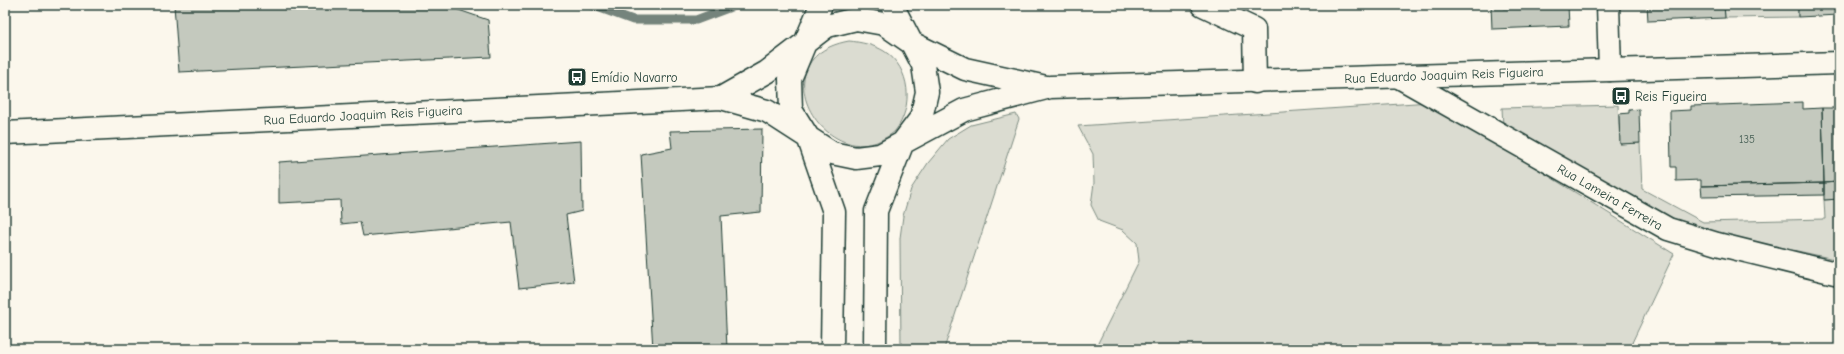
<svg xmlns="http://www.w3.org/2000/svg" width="1844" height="354" viewBox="0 0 1844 354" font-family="'Comic Neue',sans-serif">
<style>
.built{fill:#eae9de}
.green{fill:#dbdcd1;stroke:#7d8c82}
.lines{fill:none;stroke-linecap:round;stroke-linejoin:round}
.stream{stroke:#74847b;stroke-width:9}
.building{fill:#c4c9be;stroke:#1f3d34}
.street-casing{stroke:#1f3d34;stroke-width:25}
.secondary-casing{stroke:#1f3d34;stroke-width:25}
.street{stroke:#fbf7ec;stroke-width:22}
.secondary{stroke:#fbf7ec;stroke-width:22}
.labels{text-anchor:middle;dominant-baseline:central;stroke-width:3;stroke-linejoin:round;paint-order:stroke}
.number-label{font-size:11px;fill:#486056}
.street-label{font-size:13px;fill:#1f3d34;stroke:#fbf7ec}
.poi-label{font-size:13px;fill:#1f3d34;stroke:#fbf7ec;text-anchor:start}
</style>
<rect width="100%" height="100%" fill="#fbf7ec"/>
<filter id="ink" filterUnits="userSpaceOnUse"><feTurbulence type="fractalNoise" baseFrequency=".025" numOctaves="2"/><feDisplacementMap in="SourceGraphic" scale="8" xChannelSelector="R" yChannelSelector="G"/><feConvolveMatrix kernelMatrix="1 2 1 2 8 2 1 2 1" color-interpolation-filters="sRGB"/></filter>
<g filter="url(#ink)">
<!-- built -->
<path class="built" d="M 1253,5 L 1432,5 L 1266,11 Z"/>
<!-- green -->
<path class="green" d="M 1724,5 L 1798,5 L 1798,17 L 1725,18 Z
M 849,41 C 861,42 874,45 884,51 C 911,68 914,107 895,131 C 890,136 883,139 877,142 C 818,163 761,57 849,41 Z
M 1430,102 L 1674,254 L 1629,349 L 1095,349 L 1139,261 L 1137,243 L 1123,230 L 1099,221 L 1091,205 L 1094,183 L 1093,154 L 1078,126 Z
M 1618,105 L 1620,143 L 1640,143 L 1642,189 L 1703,222 L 1825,219 L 1824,200 L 1839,199 L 1839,260 L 1700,230 L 1674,221 L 1503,126 L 1502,108 Z
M 1016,114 L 1019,119 L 944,349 L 901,349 L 900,238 L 903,216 L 911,189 L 928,163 L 948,139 L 971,125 Z"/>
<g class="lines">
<!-- stream -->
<path class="stream" d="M 592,5 L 633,20 L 696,20 L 736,5"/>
</g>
<!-- building -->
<path class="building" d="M 174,5 L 444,5 L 488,20 L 491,57 L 179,72 Z
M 1491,5 L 1503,5 L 1503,8 L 1568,5 L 1569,26 L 1492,29 Z
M 1503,5 L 1548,5 L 1548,7 L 1503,8 Z
M 1647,5 L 1724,5 L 1725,18 L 1648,21 Z
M 1798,5 L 1839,5 L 1839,15 L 1798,17 Z
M 1803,102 L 1803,109 L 1822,108 L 1824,183 L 1701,186 L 1701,180 L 1676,181 L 1676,167 L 1671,167 L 1670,111 L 1691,110 L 1691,106 Z
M 1835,103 L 1839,103 L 1839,188 L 1837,188 L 1837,182 L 1824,183 L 1822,108 L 1834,108 Z
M 1639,109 L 1640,143 L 1620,144 L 1619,114 L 1629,113 L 1629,110 Z
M 762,129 L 761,212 L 721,216 L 727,349 L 653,349 L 641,154 L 672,148 L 670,131 Z
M 581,141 L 582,211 L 566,215 L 574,282 L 519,288 L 511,222 L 363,236 L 360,222 L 341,224 L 340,200 L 279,203 L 279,162 Z
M 1837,182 L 1839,199 L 1824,200 L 1824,183 Z
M 1824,183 L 1824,195 L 1702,197 L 1701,186 Z"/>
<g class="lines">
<!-- street casing -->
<g class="street-casing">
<path id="street" d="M 1203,5 L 1254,29 L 1255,82
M 1608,5 L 1610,70
M 1399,77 L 1668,229 L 1717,244 L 1839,274"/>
</g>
<!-- secondary casing -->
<g class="secondary-casing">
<path id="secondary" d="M 821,5 L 790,79 L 791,110 L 808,137 L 834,212 L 832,349
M 721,98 L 767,72 L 827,26 L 856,19 L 884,24 L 910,42 L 965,69 L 1046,87
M 5,133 L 721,98 L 767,111 L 832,153 L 856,158 L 880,155 L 964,110 L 1050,87 L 1839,63
M 875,349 L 876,211 L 903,142 L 921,118 L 927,92 L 923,65 L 892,5"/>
</g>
<!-- street -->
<use href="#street" class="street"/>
<!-- secondary -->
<use href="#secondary" class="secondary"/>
</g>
</g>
<!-- icons -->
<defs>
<g id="bus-square" transform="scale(1)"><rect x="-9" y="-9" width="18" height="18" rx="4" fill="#1f3d34" stroke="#fbf7ec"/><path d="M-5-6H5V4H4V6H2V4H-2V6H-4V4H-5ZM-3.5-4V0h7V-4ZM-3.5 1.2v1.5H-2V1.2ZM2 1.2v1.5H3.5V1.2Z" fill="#fff"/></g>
</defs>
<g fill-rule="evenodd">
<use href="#bus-square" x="577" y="77"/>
<use href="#bus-square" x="1621" y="96"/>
</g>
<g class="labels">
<!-- number labels -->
<g class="number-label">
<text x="1747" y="139">135</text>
</g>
<!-- street labels -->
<g class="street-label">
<text transform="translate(1444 75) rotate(-2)">Rua Eduardo Joaquim Reis Figueira</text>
<text transform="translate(363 115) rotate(-3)">Rua Eduardo Joaquim Reis Figueira</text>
<text transform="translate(1610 197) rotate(30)">Rua Lameira Ferreira</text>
</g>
<!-- poi labels -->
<g class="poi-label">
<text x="591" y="77">Emídio Navarro</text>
<text x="1635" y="96">Reis Figueira</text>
</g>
</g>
<!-- margin -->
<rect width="1844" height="354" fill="none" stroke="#fbf7ec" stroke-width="20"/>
<rect x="10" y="10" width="1824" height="334" fill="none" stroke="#1f3d34" stroke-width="1.5" filter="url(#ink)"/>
</svg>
